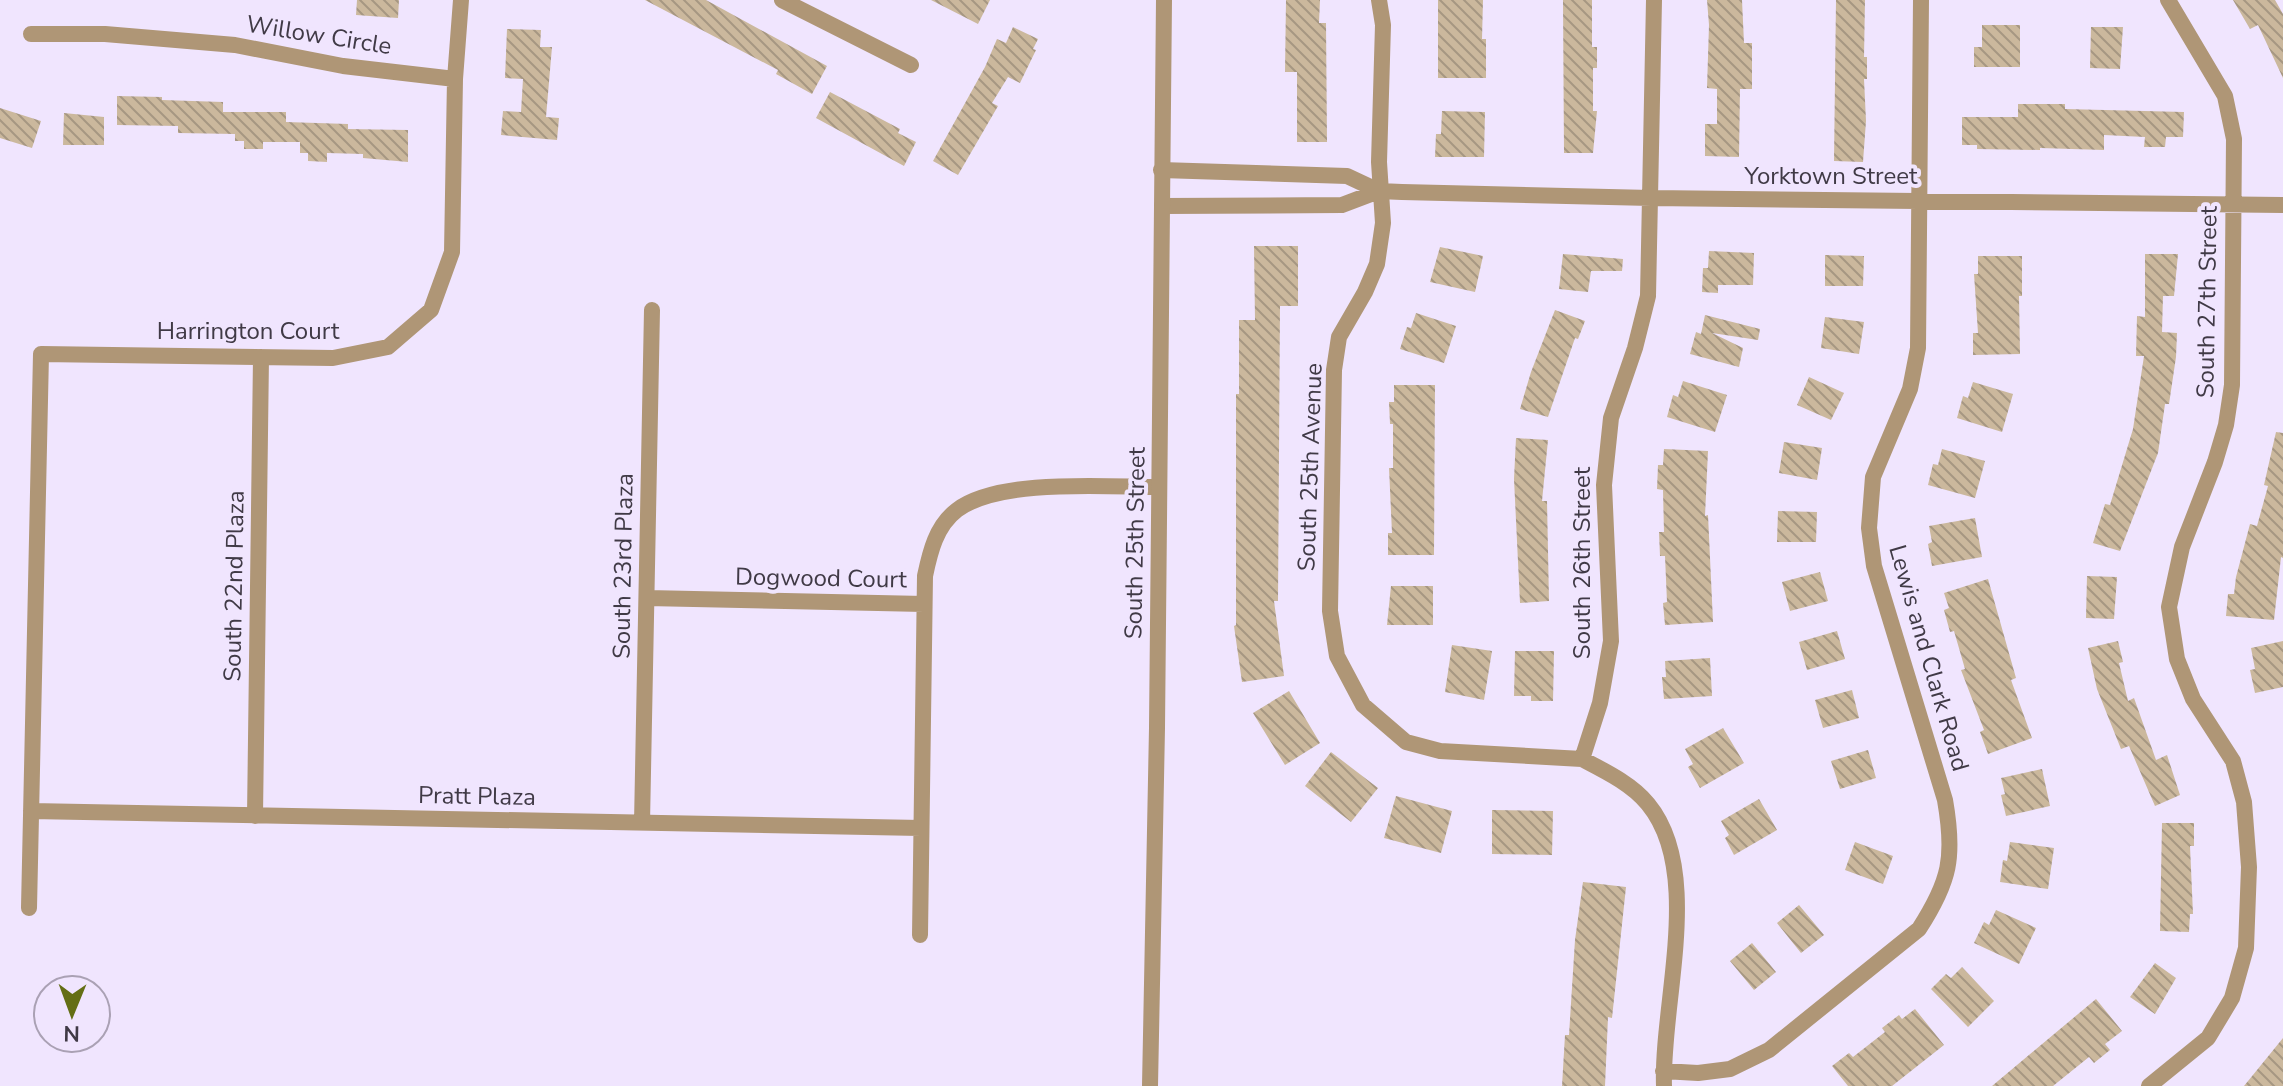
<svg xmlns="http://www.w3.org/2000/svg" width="2283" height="1086" viewBox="0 0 2283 1086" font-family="'Nunito Sans',sans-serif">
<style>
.building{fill:url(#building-back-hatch)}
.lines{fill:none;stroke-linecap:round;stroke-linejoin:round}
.minor{stroke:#af9676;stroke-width:16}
.tertiary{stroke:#af9676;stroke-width:16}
.labels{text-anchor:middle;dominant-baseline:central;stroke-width:8;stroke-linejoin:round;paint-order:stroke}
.street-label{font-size:24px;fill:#403a46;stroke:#f0e5fe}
</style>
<defs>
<pattern id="building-back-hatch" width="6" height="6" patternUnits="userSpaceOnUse" patternTransform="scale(2)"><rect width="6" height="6" fill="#cbb89d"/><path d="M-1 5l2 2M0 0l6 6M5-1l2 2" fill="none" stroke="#a69782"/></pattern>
</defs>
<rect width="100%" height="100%" fill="#f0e5fe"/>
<!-- building -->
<path class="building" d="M 357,0 L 399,0 L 398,18 L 356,15 Z
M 645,0 L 706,0 L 827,66 L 812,94 L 776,74 L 778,70 Z
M 931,0 L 990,0 L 978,24 Z
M 1286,0 L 1320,0 L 1319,23 L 1326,23 L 1327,142 L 1297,142 L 1297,72 L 1285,72 Z
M 1438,0 L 1483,0 L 1482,39 L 1486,39 L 1486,78 L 1438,78 Z
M 1563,0 L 1592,0 L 1592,47 L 1597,47 L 1597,68 L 1593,68 L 1593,111 L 1597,111 L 1593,153 L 1564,153 Z
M 1707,0 L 1742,0 L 1744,43 L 1752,43 L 1752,89 L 1740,89 L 1739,157 L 1705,156 L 1705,124 L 1717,124 L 1717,89 L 1707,88 L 1709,25 Z
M 1836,0 L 1865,0 L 1864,57 L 1867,57 L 1867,79 L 1864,79 L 1866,121 L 1863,162 L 1834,161 Z
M 2233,0 L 2275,0 L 2283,14 L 2283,78 L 2258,25 L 2250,29 Z
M 1982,25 L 2020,25 L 2020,67 L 1974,67 L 1974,47 L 1982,47 Z
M 1013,27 L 1038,39 L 1033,49 L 1036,50 L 1020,83 L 1008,77 L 992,103 L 998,106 L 958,175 L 933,161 L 985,67 L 997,39 L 1006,43 Z
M 2091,27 L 2123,27 L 2120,69 L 2090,68 Z
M 507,29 L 541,30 L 540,47 L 552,47 L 546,117 L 559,118 L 557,140 L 501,135 L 503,111 L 521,112 L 523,79 L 505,78 Z
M 830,92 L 900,129 L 898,133 L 916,142 L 904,166 L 816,118 Z
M 117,96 L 162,97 L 162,100 L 223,102 L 223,112 L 286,112 L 286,122 L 348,124 L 348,129 L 408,130 L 408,162 L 363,158 L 363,154 L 327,153 L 327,162 L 308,161 L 308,153 L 300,153 L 300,142 L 263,142 L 263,149 L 244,149 L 244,141 L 235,141 L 235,134 L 178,133 L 178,126 L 117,125 Z
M 2018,104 L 2065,104 L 2065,109 L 2184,112 L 2183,137 L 2166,137 L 2165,147 L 2144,147 L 2145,137 L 2104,135 L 2104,150 L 2040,148 L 2040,150 L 1977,149 L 1977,145 L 1962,145 L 1962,117 L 2018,117 Z
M 0,108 L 41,121 L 32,148 L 0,138 Z
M 1442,111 L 1485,112 L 1484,157 L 1435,157 L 1436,134 L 1441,134 Z
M 64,113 L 104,117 L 104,145 L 63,145 Z
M 1254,246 L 1298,246 L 1298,306 L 1280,306 L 1278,601 L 1274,601 L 1284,676 L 1242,682 L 1234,626 L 1236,625 L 1236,394 L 1239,394 L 1239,320 L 1255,320 Z
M 1440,247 L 1483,256 L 1475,292 L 1430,282 Z
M 1709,251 L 1754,253 L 1753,285 L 1718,285 L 1718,293 L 1702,292 L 1703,268 L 1708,268 Z
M 1563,254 L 1623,259 L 1622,271 L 1591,271 L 1588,292 L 1559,289 Z
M 2145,254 L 2178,254 L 2174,296 L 2163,296 L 2162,332 L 2177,333 L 2176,357 L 2169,404 L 2165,404 L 2158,453 L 2120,551 L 2093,543 L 2105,504 L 2110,505 L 2133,429 L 2144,356 L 2136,356 L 2137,316 L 2145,317 Z
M 1825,255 L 1864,256 L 1863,286 L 1825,286 Z
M 1978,256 L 2022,256 L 2022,296 L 2019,296 L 2020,354 L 1973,355 L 1973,333 L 1978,333 L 1974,274 L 1978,274 Z
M 1555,310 L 1585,321 L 1578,339 L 1575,338 L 1548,417 L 1520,409 L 1531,372 Z
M 1416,313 L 1456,326 L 1444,363 L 1400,349 L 1407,327 L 1411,328 Z
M 1705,315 L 1760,329 L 1758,340 L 1712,333 L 1743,348 L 1739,367 L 1690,354 L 1696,332 L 1701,334 Z
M 1825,317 L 1864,322 L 1859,354 L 1821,348 Z
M 1809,377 L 1844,393 L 1831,420 L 1797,405 Z
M 1683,381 L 1727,395 L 1715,432 L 1667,417 L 1673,395 L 1678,397 Z
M 1973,382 L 2013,394 L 2002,432 L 1957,418 L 1963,396 L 1968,398 Z
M 1394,385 L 1435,385 L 1434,555 L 1388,555 L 1388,533 L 1392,533 L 1389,468 L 1393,468 L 1393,424 L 1390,424 L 1389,402 L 1394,402 Z
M 2276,432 L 2283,433 L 2283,558 L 2281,557 L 2274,620 L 2226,616 L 2228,594 L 2234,594 L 2236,577 L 2250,524 L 2257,526 L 2268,486 L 2264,485 Z
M 1516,438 L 1548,440 L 1542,501 L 1547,501 L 1549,601 L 1520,603 L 1514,479 Z
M 1784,442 L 1822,448 L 1817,480 L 1779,473 Z
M 1664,449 L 1708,451 L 1705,516 L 1708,515 L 1713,622 L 1665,625 L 1663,603 L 1667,602 L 1665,556 L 1660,556 L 1659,532 L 1664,532 L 1663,490 L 1657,489 L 1658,465 L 1663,465 Z
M 1942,449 L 1985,461 L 1975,498 L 1928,485 L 1933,464 L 1938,465 Z
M 1778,511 L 1817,512 L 1816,542 L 1777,542 Z
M 1975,518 L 1982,557 L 1932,566 L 1928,544 L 1932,542 L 1929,526 Z
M 1820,572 L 1828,601 L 1790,611 L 1782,582 Z
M 2087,576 L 2117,577 L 2114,619 L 2086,618 Z
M 1988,579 L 2016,678 L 2011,680 L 2032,738 L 1988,754 L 1980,732 L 1984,730 L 1961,670 L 1965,669 L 1954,631 L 1950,632 L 1944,610 L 1949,608 L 1944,593 Z
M 1391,586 L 1433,586 L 1433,625 L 1387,625 Z
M 1837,631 L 1845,659 L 1807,670 L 1799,642 Z
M 2118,641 L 2123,662 L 2119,663 L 2128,701 L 2134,698 L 2156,760 L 2167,755 L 2180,795 L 2155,806 L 2129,746 L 2121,749 L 2097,689 L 2088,648 Z
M 2283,641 L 2283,687 L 2255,693 L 2250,670 L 2255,669 L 2251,648 Z
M 1452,645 L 1492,651 L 1484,700 L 1445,692 Z
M 1515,651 L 1554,651 L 1553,701 L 1531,701 L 1531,696 L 1514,696 Z
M 1710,658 L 1712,696 L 1664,699 L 1662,677 L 1666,677 L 1665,661 Z
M 1852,690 L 1859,718 L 1823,728 L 1815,700 Z
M 1289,691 L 1320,743 L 1285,765 L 1253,713 Z
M 1723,728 L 1744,763 L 1700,788 L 1688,767 L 1693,764 L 1685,749 Z
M 1868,750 L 1876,778 L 1840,789 L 1831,761 Z
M 1331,752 L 1378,788 L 1351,822 L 1305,786 Z
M 2042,769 L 2050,806 L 2006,816 L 2001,795 L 2005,794 L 2001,778 Z
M 1396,796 L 1452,811 L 1441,853 L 1384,838 Z
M 1759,799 L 1777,830 L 1734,855 L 1725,838 L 1729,835 L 1721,821 Z
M 1492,810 L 1553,811 L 1552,855 L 1492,854 Z
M 2162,823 L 2194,823 L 2194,846 L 2190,846 L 2193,914 L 2190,914 L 2189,932 L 2160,931 Z
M 1855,842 L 1893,856 L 1883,884 L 1845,870 Z
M 2010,842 L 2054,848 L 2048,889 L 2000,882 L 2003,860 L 2007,861 Z
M 1583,882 L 1626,887 L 1612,1018 L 1608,1017 L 1605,1086 L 1562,1086 L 1565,1035 L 1569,1035 L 1575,940 Z
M 1799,905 L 1824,935 L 1801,953 L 1777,923 Z
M 1996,910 L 2036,928 L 2019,964 L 1974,943 L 1984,922 L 1989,925 Z
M 1752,943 L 1776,972 L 1754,990 L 1730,961 Z
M 2155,963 L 2176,978 L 2155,1014 L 2130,997 Z
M 1962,967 L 1994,1001 L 1968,1027 L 1931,989 L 1946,974 L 1951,978 Z
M 2096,999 L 2122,1031 L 2105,1044 L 2110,1050 L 2094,1063 L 2089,1057 L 2053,1086 L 1992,1086 Z
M 1915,1009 L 1944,1045 L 1892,1086 L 1848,1086 L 1832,1066 L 1849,1053 L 1853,1057 L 1885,1032 L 1882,1028 L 1899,1015 L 1902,1019 Z
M 2283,1038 L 2283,1086 L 2244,1086 Z"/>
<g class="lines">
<!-- minor -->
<path class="minor" d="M 782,0 L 911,65
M 1379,0 L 1383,25 L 1379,162 L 1383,223 L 1377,264 L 1365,292 L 1339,337 L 1334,370 L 1330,611 L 1337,656 L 1363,705 L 1406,742 L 1440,751 L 1582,759
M 1654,0 L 1648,296 L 1635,348 L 1611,418 L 1604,485 L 1611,641 L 1600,703 L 1582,759 C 1605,771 1632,784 1648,804 C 1704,872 1661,1003 1664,1086
M 31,34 L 105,34 L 235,45 L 343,66 L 455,79
M 1161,170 L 1347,176 L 1379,191 L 1402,192 L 1651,198 L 2283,205
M 1162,206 L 1342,205 L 1379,191
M 647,598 L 924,604
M 31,811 L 921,828
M 255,816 L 261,357
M 642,823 L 652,310
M 29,908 L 41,354 L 333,358 L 388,347 L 431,310 L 452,252 L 455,79 L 461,0
M 920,935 L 925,576 C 930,552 936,526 957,510 C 999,478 1107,487 1159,487
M 1663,1071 L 1698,1073 L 1730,1069 L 1769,1050 L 1919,929 C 1950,881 1955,857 1945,800 L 1874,566 L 1869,528 L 1873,477 L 1910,389 L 1918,348 L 1921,0
M 2149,1086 L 2208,1038 L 2232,998 L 2246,948 L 2249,867 L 2244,802 L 2233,761 L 2193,699 L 2177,659 L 2169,607 L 2182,547 L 2215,462 L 2226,425 L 2232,385 L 2234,139 L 2225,96 L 2168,0"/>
<!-- tertiary -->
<path class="tertiary" d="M 1150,1086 L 1157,728 L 1164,0"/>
</g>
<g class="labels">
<!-- street labels -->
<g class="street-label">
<text transform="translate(319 35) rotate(9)">Willow Circle</text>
<text x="1831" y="176">Yorktown Street</text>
<text transform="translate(2207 302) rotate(-89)">South 27th Street</text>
<text x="248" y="331">Harrington Court</text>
<text transform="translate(1310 467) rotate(-88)">South 25th Avenue</text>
<text transform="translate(1135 543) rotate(-89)">South 25th Street</text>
<text transform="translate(1582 563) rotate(-90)">South 26th Street</text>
<text transform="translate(623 566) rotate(-89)">South 23rd Plaza</text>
<text transform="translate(821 578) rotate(1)">Dogwood Court</text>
<text transform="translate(234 586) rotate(-89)">South 22nd Plaza</text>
<text transform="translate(1929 658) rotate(74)">Lewis and Clark Road</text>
<text transform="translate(477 796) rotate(1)">Pratt Plaza</text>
</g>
</g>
<!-- north arrow -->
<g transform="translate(72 1014) rotate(181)"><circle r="38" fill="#f0e5fe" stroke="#aaa1b4" stroke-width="2"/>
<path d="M0-6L14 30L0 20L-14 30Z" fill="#646e15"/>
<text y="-12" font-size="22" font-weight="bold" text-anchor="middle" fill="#403a46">N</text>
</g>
</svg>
